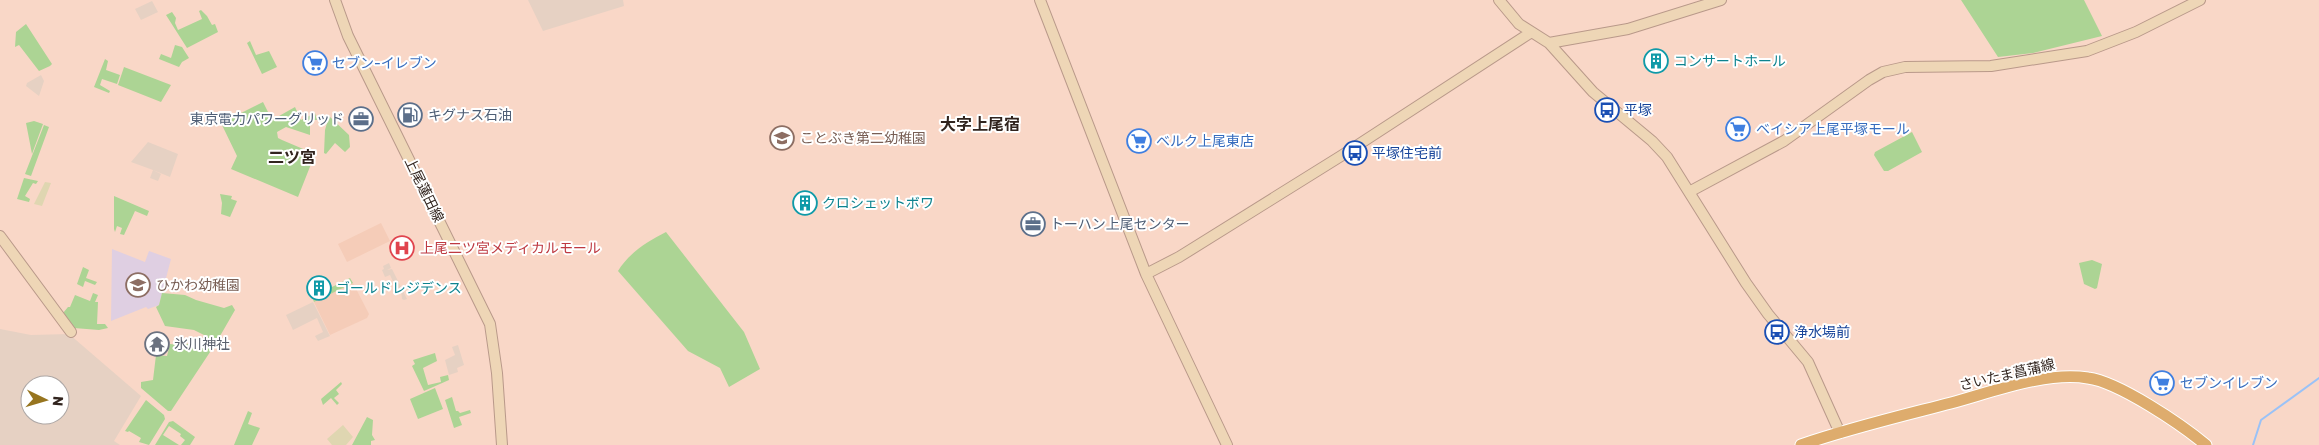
<svg xmlns="http://www.w3.org/2000/svg" width="2319" height="445" viewBox="0 0 2319 445" font-family="Rubik,'Noto Sans JP',sans-serif">
<style>
.built{fill:#f5ccb8}
.industrial{fill:#e6d1c3;fill-rule:evenodd}
.education{fill:#dfcfe2}
.green{fill:#acd494}
.sand{fill:#dfd6b1}
.lines{fill:none;stroke-linecap:round;stroke-linejoin:round}
.stream{stroke:#9ac2f7;stroke-width:2}
.secondary-casing{stroke:#b9998a;stroke-width:12}
.primary-casing{stroke:#fff;stroke-width:13}
.secondary{stroke:#eed6b6;stroke-width:10}
.primary{stroke:#deac6d;stroke-width:11}
.labels{text-anchor:middle;dominant-baseline:central;stroke-width:4;stroke-linejoin:round;paint-order:stroke}
.culture-label{font-size:14px;fill:#0d838f;stroke:#fff;text-anchor:start}
.shop-label{font-size:14px;fill:#366cbe;stroke:#fff;text-anchor:start}
.transit-label{font-size:14px;fill:#164399;stroke:#fff;text-anchor:start}
.service-label{font-size:14px;fill:#4e5e75;stroke:#fff;text-anchor:start}
.education-label{font-size:14px;fill:#785e54;stroke:#fff;text-anchor:start}
.street-label{font-size:14px;fill:#31241e;stroke:#fff}
.health-label{font-size:14px;fill:#be3a42;stroke:#fff;text-anchor:start}
.worship-label{font-size:14px;fill:#5b616d;stroke:#fff;text-anchor:start}
.quarter-label{font-size:16px;font-weight:bold;fill:#31241e;stroke:#fff}
</style>
<rect width="100%" height="100%" fill="#f9d7c7"/>
<!-- built -->
<path class="built" d="M 381,223 L 390,241 L 347,262 L 338,244 Z
M 353,283 L 369,314 L 367,318 L 330,335 L 314,302 Z"/>
<!-- industrial -->
<path class="industrial" d="M 528,0 L 623,0 L 624,6 L 543,31 Z
M 152,1 L 158,12 L 141,20 L 135,9 Z
M 41,75 L 44,81 L 39,96 L 26,86 L 27,83 Z
M 148,142 L 178,154 L 170,177 L 153,170 L 161,174 L 158,181 L 150,178 L 153,170 L 131,162 Z
M 389,263 L 391,268 L 387,270 L 392,269 L 407,299 L 404,300 L 402,299 L 401,291 L 398,292 L 390,275 L 385,277 L 382,270 L 384,269 L 383,266 Z
M 313,302 L 330,336 L 318,341 L 315,336 L 323,332 L 317,318 L 293,330 L 286,315 Z
M 0,329 L 31,335 L 69,334 L 141,396 L 114,441 L 120,445 L 0,445 ZM 30,385 L 60,385 L 60,415 L 30,415 Z
M 458,345 L 464,365 L 457,368 L 458,372 L 449,375 L 445,360 L 455,355 L 452,347 Z"/>
<!-- education -->
<path class="education" d="M 112,249 L 145,262 L 149,251 L 171,259 L 159,305 L 148,309 L 146,307 L 111,321 Z"/>
<!-- green -->
<path class="green" d="M 1961,0 L 2084,0 L 2102,36 L 2033,53 L 1998,57 Z
M 201,10 L 207,16 L 212,25 L 215,24 L 218,32 L 187,48 L 166,15 L 172,12 L 176,18 L 175,23 L 178,30 L 202,19 L 199,11 Z
M 26,24 L 52,64 L 50,66 L 39,71 L 19,45 L 15,47 L 16,32 Z
M 250,41 L 256,55 L 269,51 L 277,67 L 262,74 L 247,43 Z
M 175,45 L 182,47 L 189,58 L 182,62 L 179,67 L 159,59 L 161,54 L 171,58 Z
M 105,59 L 108,61 L 106,70 L 120,75 L 117,84 L 102,79 L 100,85 L 110,91 L 109,93 L 94,87 Z
M 124,67 L 171,85 L 161,102 L 118,85 Z
M 263,102 L 272,120 L 295,107 L 301,120 L 315,113 L 317,120 L 310,120 L 310,135 L 286,127 L 277,132 L 278,138 L 282,140 L 315,154 L 298,197 L 231,169 L 237,156 L 221,123 Z
M 329,116 L 349,135 L 350,147 L 345,152 L 335,143 L 326,154 L 324,153 L 325,130 Z
M 34,121 L 43,124 L 32,154 L 26,123 Z
M 44,125 L 49,127 L 31,176 L 25,174 Z
M 1912,132 L 1922,152 L 1888,171 L 1884,171 L 1874,155 L 1875,152 Z
M 24,178 L 38,181 L 36,184 L 33,183 L 25,196 L 30,199 L 29,202 L 17,199 Z
M 220,194 L 232,196 L 231,199 L 237,201 L 230,217 L 221,214 L 222,203 Z
M 114,196 L 149,211 L 147,216 L 135,211 L 124,235 L 120,234 L 122,228 L 117,226 L 115,232 L 114,229 Z
M 666,232 L 744,332 L 760,369 L 729,387 L 720,368 L 688,351 L 618,271 C 629,253 648,241 666,232 Z
M 2092,260 L 2102,264 L 2097,288 L 2095,289 L 2084,284 L 2079,263 Z
M 83,267 L 89,270 L 86,278 L 97,282 L 95,285 L 85,281 L 83,287 L 77,284 Z
M 350,278 L 353,283 L 314,302 L 312,297 Z
M 93,293 L 98,295 L 95,302 L 98,302 L 97,324 L 105,324 L 108,328 L 99,330 L 74,328 L 63,313 L 68,307 L 70,307 L 75,295 L 90,301 Z
M 162,293 L 185,295 L 196,300 L 224,308 L 232,305 L 235,310 L 216,343 L 171,411 L 168,411 L 141,388 L 141,382 L 153,380 L 156,355 L 167,356 L 170,344 C 183,346 194,343 207,342 L 208,337 L 194,330 L 165,326 L 156,307 L 159,305 Z
M 435,353 L 437,361 L 423,368 L 428,385 L 441,382 L 440,377 L 448,375 L 449,380 L 424,391 L 412,366 L 415,364 L 413,360 Z
M 341,382 L 342,384 L 336,390 L 339,394 L 334,398 L 339,403 L 337,405 L 331,398 L 323,405 L 321,399 Z
M 435,388 L 443,409 L 418,419 L 410,399 Z
M 452,397 L 456,411 L 458,411 L 460,413 L 470,410 L 471,413 L 459,417 L 462,425 L 454,428 L 445,400 Z
M 146,400 L 164,415 L 165,419 L 149,445 L 139,442 L 141,438 L 129,431 L 128,432 L 125,431 Z
M 248,411 L 252,413 L 248,424 L 260,428 L 252,445 L 234,445 Z
M 367,417 L 373,420 L 372,435 L 375,440 L 371,441 L 371,445 L 352,445 Z
M 173,421 L 195,437 L 190,445 L 181,445 L 185,440 L 180,436 L 181,434 L 169,426 L 163,435 L 179,445 L 155,445 L 169,422 Z"/>
<!-- sand -->
<path class="sand" d="M 45,182 L 51,183 L 42,206 L 34,204 Z
M 343,425 L 353,437 L 346,445 L 332,445 L 327,439 Z"/>
<g class="lines">
<!-- stream -->
<path class="stream" d="M 2253,445 L 2261,420 L 2319,378"/>
<!-- secondary casing -->
<g class="secondary-casing">
<path id="secondary" d="M 335,0 L 348,36 L 490,324 L 497,373 L 502,445
M 1040,0 L 1146,274 L 1227,445
M 1499,0 L 1519,24 L 1549,43 L 1593,92 L 1652,141 L 1667,157 L 1746,283 L 1768,314 L 1808,362 L 1840,433
M 1549,43 L 1628,29 L 1721,0
M 1689,192 L 1784,141 L 1869,80 L 1883,72 L 1905,67 L 1991,66 L 2087,51 L 2136,32 L 2200,0
M 0,236 L 71,332
M 1146,274 L 1179,257 L 1341,156 L 1530,33"/>
</g>
<!-- primary casing -->
<g class="primary-casing">
<path id="primary" d="M 1801,445 C 1850,428 1901,416 1951,403 C 1992,392 2046,371 2088,378 C 2119,382 2182,425 2206,445"/>
</g>
<!-- secondary -->
<use href="#secondary" class="secondary"/>
<!-- primary -->
<use href="#primary" class="primary"/>
</g>
<!-- icons -->
<defs>
<g id="building-ring" transform="scale(1.25)"><circle r="9.5" fill="#fff" stroke="#0f9aa8" stroke-width="1.5"/><path d="M-4-6H4V6H1V3H-1V6H-4ZM-2.5-4.3h1.7v1.8h-1.7ZM.8-4.3h1.7v1.8H.8ZM-2.5-1h1.7V.8h-1.7ZM.8-1h1.7V.8H.8Z" fill="#0f9aa8"/></g>
<g id="supermarket-ring" transform="scale(1.25)"><circle r="9.5" fill="#fff" stroke="#3f7fe0" stroke-width="1.5"/><path d="M-6-5.5h2.5l.6 2H6L4.5 2H-2.5L-4.4-4H-6ZM-1.5 3.2a1.3 1.3 0 1 0 .1 0ZM3 3.2a1.3 1.3 0 1 0 .1 0Z" fill="#3f7fe0"/></g>
<g id="bus-ring" transform="scale(1.25)"><circle r="9.5" fill="#fff" stroke="#1a4fb4" stroke-width="1.5"/><path d="M-5-6H5V4H4V6H2V4H-2V6H-4V4H-5ZM-3.5-4V0h7V-4ZM-3.5 1.2v1.5H-2V1.2ZM2 1.2v1.5H3.5V1.2Z" fill="#1a4fb4"/></g>
<g id="fuel-ring" transform="scale(1.25)"><circle r="9.5" fill="#fff" stroke="#5c6f8a" stroke-width="1.5"/><path d="M-5.5-6h7V0h2V4h1.3V-2.5L3-4.5l.8-.8L6-3V5H2.5V1h-1V6h-7ZM-4.2-4.7v3.2H.2V-4.7Z" fill="#5c6f8a"/></g>
<g id="office-ring" transform="scale(1.25)"><circle r="9.5" fill="#fff" stroke="#5c6f8a" stroke-width="1.5"/><path d="M-6-3h4V-5.5h4V-3h4V5H-6ZM-1-4.5V-3h2v-1.5ZM-6 0V1H6V0Z" fill="#5c6f8a"/></g>
<g id="school-ring" transform="scale(1.25)"><circle r="9.5" fill="#fff" stroke="#8d6e63" stroke-width="1.5"/><path d="M0-5L7-2L0 1L-7-2ZM-4 1L0 2.5L4 1V4Q0 6-4 4Z" fill="#8d6e63"/></g>
<g id="hospital-ring" transform="scale(1.25)"><circle r="9.5" fill="#fff" stroke="#e0444e" stroke-width="1.5"/><path d="M-5-5h3v3.5h4V-5h3V5h-3V1.5h-4V5h-3Z" fill="#e0444e"/></g>
<g id="temple-ring" transform="scale(1.25)"><circle r="9.5" fill="#fff" stroke="#6b7280" stroke-width="1.5"/><path d="M0-6L5-2H3V0L6.5 2.5H4V6H1.5V3h-3V6H-4V2.5H-6.5L-3 0V-2H-5Z" fill="#6b7280"/></g>
</defs>
<g fill-rule="evenodd">
<use href="#building-ring" x="1656" y="61"/>
<use href="#supermarket-ring" x="315" y="63"/>
<use href="#bus-ring" x="1607" y="110"/>
<use href="#fuel-ring" x="410" y="115"/>
<use href="#office-ring" x="361" y="119"/>
<use href="#supermarket-ring" x="1738" y="129"/>
<use href="#school-ring" x="782" y="138"/>
<use href="#supermarket-ring" x="1139" y="141"/>
<use href="#bus-ring" x="1355" y="153"/>
<use href="#building-ring" x="805" y="203"/>
<use href="#office-ring" x="1033" y="224"/>
<use href="#hospital-ring" x="402" y="248"/>
<use href="#school-ring" x="138" y="285"/>
<use href="#building-ring" x="319" y="288"/>
<use href="#bus-ring" x="1777" y="332"/>
<use href="#temple-ring" x="157" y="344"/>
<use href="#supermarket-ring" x="2162" y="383"/>
</g>
<g class="labels">
<!-- culture labels -->
<g class="culture-label">
<text x="1674" y="61">コンサートホール</text>
<text x="822" y="203">クロシェットボワ</text>
<text x="336" y="288">ゴールドレジデンス</text>
</g>
<!-- shop labels -->
<g class="shop-label">
<text x="332" y="63">セブン-イレブン</text>
<text x="1756" y="129">ベイシア上尾平塚モール</text>
<text x="1156" y="141">ベルク上尾東店</text>
<text x="2180" y="383">セブンイレブン</text>
</g>
<!-- transit labels -->
<g class="transit-label">
<text x="1624" y="110">平塚</text>
<text x="1372" y="153">平塚住宅前</text>
<text x="1794" y="332">浄水場前</text>
</g>
<!-- service labels -->
<g class="service-label">
<text x="428" y="115">キグナス石油</text>
<text x="344" y="119" text-anchor="end">東京電力パワーグリッド</text>
<text x="1050" y="224">トーハン上尾センター</text>
</g>
<!-- education labels -->
<g class="education-label">
<text x="800" y="138">ことぶき第二幼稚園</text>
<text x="156" y="285">ひかわ幼稚園</text>
</g>
<!-- street labels -->
<g class="street-label">
<text transform="translate(424 190) rotate(64)">上尾蓮田線</text>
<text transform="translate(2007 375) rotate(-13)">さいたま菖蒲線</text>
</g>
<!-- health labels -->
<g class="health-label">
<text x="420" y="248">上尾二ツ宮メディカルモール</text>
</g>
<!-- worship labels -->
<g class="worship-label">
<text x="174" y="344">氷川神社</text>
</g>
<!-- quarter labels -->
<g class="quarter-label">
<text x="980" y="124">大字上尾宿</text>
<text x="292" y="157">二ツ宮</text>
</g>
</g>
<!-- north arrow -->
<g transform="translate(45 400) rotate(95)"><circle r="24" fill="#ffffff" stroke="#ada7a5"/>
<path d="M0-4L9 19L0 12L-9 19Z" fill="#97751f"/>
<text y="-8" font-size="14" font-weight="bold" text-anchor="middle" fill="#31241e">N</text>
</g>
</svg>
